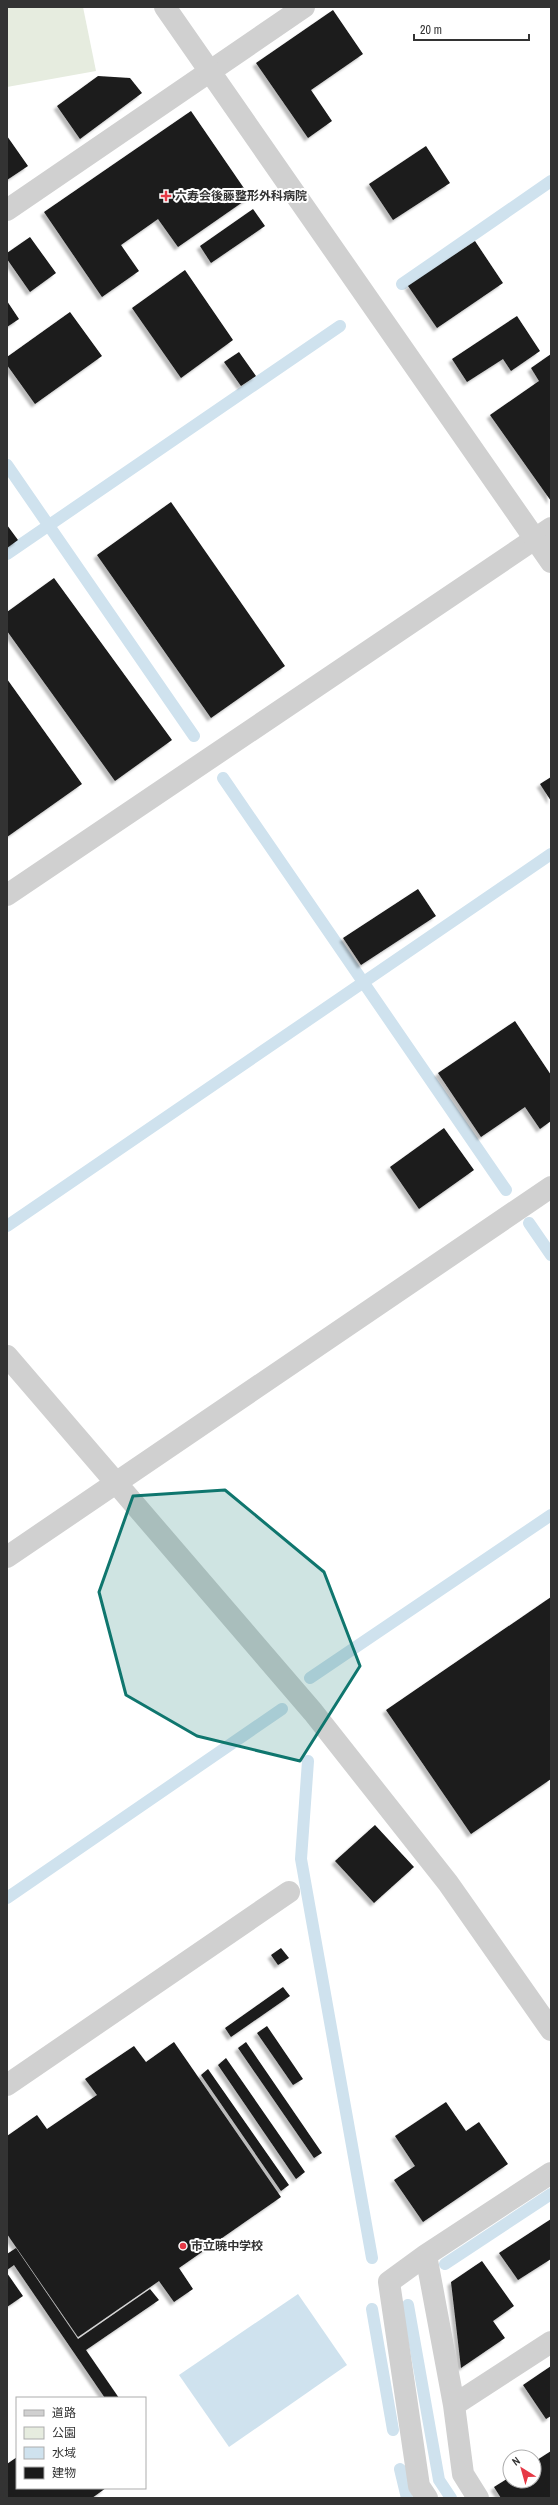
<svg xmlns="http://www.w3.org/2000/svg" width="558" height="2505" viewBox="0 0 558 2505" font-family="'Archivo Narrow','Noto Sans JP',sans-serif">
<style>
.green{fill:#e6ecdf}
.water{fill:#cfe2ee}
.lines{fill:none;stroke-linecap:round;stroke-linejoin:round}
.stream{stroke:#cfe2ee;stroke-width:12}
.building{fill:#1a1a1a;filter:url(#shadow)}
.minor{stroke:#d0d0d0;stroke-width:22}
.tertiary{stroke:#d0d0d0;stroke-width:22}
.marked{fill:#0f766e;fill-opacity:0.2;stroke:#0f766e;stroke-width:3;stroke-linejoin:round}
.poi-dot{fill:#e63946;stroke:#fff;stroke-width:1.5}
.labels{text-anchor:middle;dominant-baseline:central;stroke-width:4;stroke-linejoin:round;paint-order:stroke}
.poi-label{font-size:12px;font-weight:bold;fill:#333;stroke:#fff;text-anchor:start}
</style>
<defs>
<filter id="shadow"><feDropShadow dx="-3.5" dy="3.5" stdDeviation="1" flood-color="#0004"/></filter>
</defs>
<rect width="100%" height="100%" fill="#fff"/>
<!-- green -->
<path class="green" d="M 7,7 L 83,7 L 96,71 L 7,87 Z"/>
<!-- water -->
<path class="water" d="M 298,2294 L 347,2365 L 229,2447 L 179,2375 Z"/>
<g class="lines">
<!-- stream -->
<path class="stream" d="M 402,284 L 551,181
M 7,465 L 194,736
M 7,554 L 340,326
M 223,778 L 506,1190
M 529,1223 L 551,1255
M 7,1226 L 551,854
M 310,1678 L 551,1515
M 308,1761 L 301,1859 L 372,2258
M 7,1898 L 282,1709
M 445,2264 L 551,2194
M 408,2305 L 439,2480 L 451,2498
M 372,2309 L 393,2430
M 400,2469 L 407,2498"/>
</g>
<!-- building -->
<path class="building" d="M 333,10 L 363,54 L 311,90 L 332,121 L 308,138 L 256,63 Z
M 98,76 L 130,78 L 142,93 L 80,139 L 57,106 Z
M 191,111 L 250,197 L 178,247 L 158,219 L 121,245 L 139,271 L 102,297 L 44,212 Z
M 7,136 L 28,166 L 7,180 Z
M 426,146 L 450,183 L 393,220 L 369,184 Z
M 253,209 L 265,226 L 211,263 L 200,246 Z
M 30,237 L 56,273 L 30,292 L 7,259 L 7,253 Z
M 475,241 L 503,283 L 437,328 L 408,286 Z
M 185,270 L 233,340 L 181,378 L 132,308 Z
M 7,301 L 19,319 L 7,327 Z
M 70,312 L 102,356 L 35,404 L 7,365 L 7,357 Z
M 517,316 L 540,351 L 511,371 L 503,359 L 467,382 L 452,359 Z
M 239,352 L 256,376 L 241,386 L 224,362 Z
M 551,354 L 551,501 L 490,415 L 539,381 L 531,368 Z
M 171,502 L 285,666 L 211,718 L 97,555 Z
M 7,525 L 18,540 L 7,548 Z
M 54,578 L 172,740 L 115,781 L 7,631 L 7,612 Z
M 7,679 L 82,784 L 7,837 Z
M 551,777 L 551,801 L 540,784 Z
M 418,889 L 436,916 L 361,965 L 343,938 Z
M 515,1021 L 551,1075 L 551,1121 L 540,1129 L 525,1107 L 481,1137 L 438,1073 Z
M 444,1128 L 474,1170 L 419,1209 L 390,1167 Z
M 551,1597 L 551,1779 L 471,1834 L 386,1710 Z
M 375,1825 L 414,1867 L 374,1903 L 335,1861 Z
M 281,1948 L 289,1958 L 278,1965 L 271,1955 Z
M 283,1987 L 290,1996 L 231,2037 L 225,2028 Z
M 267,2026 L 303,2079 L 293,2085 L 257,2033 Z
M 174,2042 L 281,2197 L 179,2268 L 193,2289 L 174,2302 L 159,2281 L 78,2337 L 7,2234 L 7,2136 L 37,2115 L 47,2129 L 97,2095 L 85,2079 L 134,2046 L 146,2062 Z
M 246,2042 L 322,2153 L 314,2158 L 238,2048 Z
M 226,2058 L 305,2172 L 296,2179 L 218,2065 Z
M 208,2069 L 289,2185 L 281,2191 L 201,2075 Z
M 446,2102 L 466,2131 L 479,2122 L 508,2164 L 423,2222 L 394,2180 L 415,2166 L 395,2136 Z
M 551,2219 L 551,2259 L 518,2280 L 499,2253 Z
M 16,2248 L 78,2339 L 150,2289 L 159,2300 L 86,2350 L 119,2398 L 105,2398 L 14,2265 L 7,2270 L 7,2254 Z
M 482,2261 L 514,2306 L 493,2321 L 505,2338 L 461,2368 L 451,2282 Z
M 7,2273 L 23,2296 L 7,2307 Z
M 551,2366 L 551,2416 L 546,2419 L 523,2385 Z
M 551,2451 L 551,2498 L 501,2498 L 494,2487 L 510,2477 L 510,2481 L 534,2481 L 534,2462 Z
M 17,2457 L 17,2488 L 106,2488 L 92,2498 L 7,2498 L 7,2464 Z"/>
<g class="lines">
<!-- minor -->
<path class="minor" d="M 7,210 L 304,7
M 7,895 L 551,528
M 7,1356 L 313,1712 L 448,1883 L 551,2030
M 7,1557 L 551,1187
M 7,2085 L 289,1892
M 426,2255 L 389,2282 L 419,2486 L 427,2498
M 454,2405 L 551,2342
M 478,2498 L 463,2474 L 454,2405 L 426,2255 L 551,2173"/>
<!-- tertiary -->
<path class="tertiary" d="M 165,7 L 551,562"/>
</g>
<!-- marked area -->
<path class="marked" d="M 225,1490 L 324,1572 L 360,1666 L 300,1761 L 197,1736 L 126,1695 L 99,1592 L 133,1496 Z"/>
<!-- markers -->
<g class="poi-dot">
<path d="M164 190h4v4h4v4h-4v4h-4v-4h-4v-4h4z"/>
<circle cx="183" cy="2246" r="4"/>
</g>
<g class="labels">
<!-- poi labels -->
<g class="poi-label">
<text x="175" y="196">六寿会後藤整形外科病院</text>
<text x="191" y="2246">市立暁中学校</text>
</g>
</g>
<!-- border -->
<rect width="558" height="2505" fill="none" stroke="#333333" stroke-width="16"/>
<!-- legend -->
<rect x="16" y="2397" width="130" height="92" fill="#ffffff" stroke="#adadad"/>
<rect x="24" y="2410" width="20" height="6" fill="#d0d0d0" stroke="#adadad"/>
<text x="52" y="2417" font-size="12" fill="#333333">道路</text>
<rect x="24" y="2427" width="20" height="12" fill="#e6ecdf" stroke="#adadad"/>
<text x="52" y="2437" font-size="12" fill="#333333">公園</text>
<rect x="24" y="2447" width="20" height="12" fill="#cfe2ee" stroke="#adadad"/>
<text x="52" y="2457" font-size="12" fill="#333333">水域</text>
<rect x="24" y="2467" width="20" height="12" fill="#1a1a1a" stroke="#adadad"/>
<text x="52" y="2477" font-size="12" fill="#333333">建物</text>
<!-- north arrow -->
<g transform="translate(522 2469) rotate(323)"><circle r="19" fill="#ffffff" stroke="#adadad"/>
<path d="M0-3L7 15L0 10L-7 15Z" fill="#e63946"/>
<text y="-6" font-size="11" font-weight="bold" text-anchor="middle" fill="#333333">N</text>
</g>
<!-- scale -->
<path d="M414 34v6h115v-6" fill="none" stroke="#333333" stroke-width="2"/>
<text x="420" y="34" font-size="12" fill="#333333" stroke="#ffffff" stroke-width="3" paint-order="stroke">20 m</text>
</svg>
